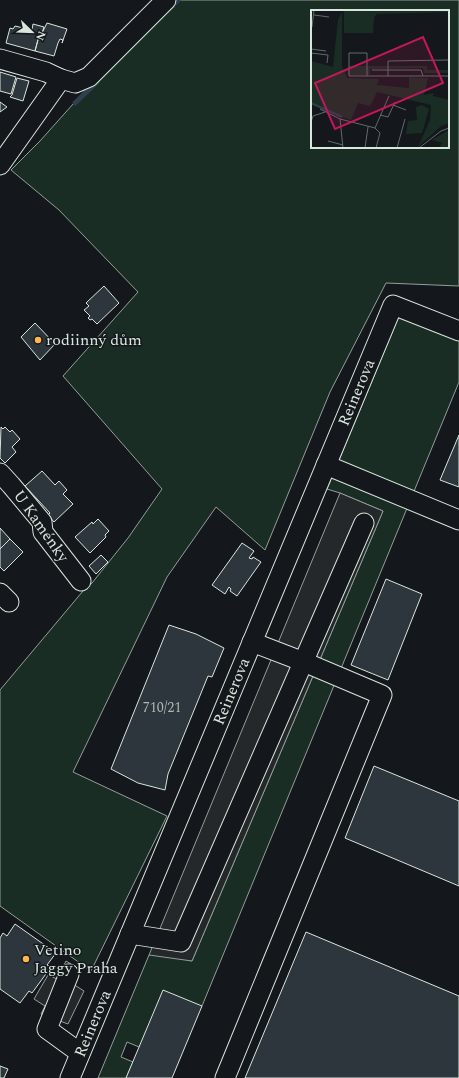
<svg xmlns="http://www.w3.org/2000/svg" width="459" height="1078" viewBox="0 0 459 1078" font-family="Spectral,serif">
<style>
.green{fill:#1a2d24;stroke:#939e99;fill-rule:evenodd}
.parking{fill:#24282b;stroke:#939e99}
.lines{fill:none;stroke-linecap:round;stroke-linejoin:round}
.stream{stroke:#2f3f4d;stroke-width:5}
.building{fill:#2c363c;stroke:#d8e6dc}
.minor-casing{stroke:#d8e6dc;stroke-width:21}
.minor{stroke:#14181c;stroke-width:19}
.poi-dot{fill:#ffb74d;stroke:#14181c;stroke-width:1.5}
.labels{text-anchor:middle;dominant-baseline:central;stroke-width:3;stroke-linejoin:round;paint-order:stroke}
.number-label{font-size:14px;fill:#adbab4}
.poi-label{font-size:16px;fill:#d8e6dc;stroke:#14181c;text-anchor:start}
.street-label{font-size:16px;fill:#d8e6dc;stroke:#14181c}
.inset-river{fill:none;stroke:#2f3f4d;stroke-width:2}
.inset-road{fill:none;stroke:#626a69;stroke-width:1}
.view{fill:#c2185b;fill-opacity:0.15;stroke:#c2185b;stroke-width:2}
.inset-edge{fill:none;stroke:#d8e6dc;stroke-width:2}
</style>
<rect width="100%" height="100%" fill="#14181c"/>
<!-- green -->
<path class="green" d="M 166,0 L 459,0 L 459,286 L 386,283 L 330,392 L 265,550 L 216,507 L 167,577 L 73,772 L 167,816 L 91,971 L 0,906 L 0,690 L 83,591 L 92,583 L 128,538 L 162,489 L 63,376 L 138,292 L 59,210 L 11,170 L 40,141 ZM 312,11 L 448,11 L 448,147 L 312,147 Z
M 405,302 L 459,327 L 459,382 L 202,1006 L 139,1047 L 127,1042 L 121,1057 L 133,1062 L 126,1078 L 98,1078 L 149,955 L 159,952 L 192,961 L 383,511 L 340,493 L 327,489 Z"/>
<!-- parking -->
<path class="parking" d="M 340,493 L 383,511 L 192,961 L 149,955 Z
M 66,961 L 79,969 L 73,984 L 84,991 L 68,1024 L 41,1014 L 45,1006 L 34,999 L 48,975 L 57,979 Z"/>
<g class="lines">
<!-- stream -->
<path class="stream" d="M 170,8 L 178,0
M 75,103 L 97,82"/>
</g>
<!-- building -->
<path class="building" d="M 47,23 L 67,29 L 62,43 L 63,40 L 60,39 L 58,43 L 54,56 L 35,51 L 40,32 L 42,33 Z
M 33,24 L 44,27 L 42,33 L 40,32 L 35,51 L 6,43 L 10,28 L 13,29 L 15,26 L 32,30 Z
M 0,72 L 16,77 L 11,94 L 0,91 Z
M 17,78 L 29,81 L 23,101 L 10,97 L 12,95 Z
M 0,102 L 7,107 L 0,112 Z
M 104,286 L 119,303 L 97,324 L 92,319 L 90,320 L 88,318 L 90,316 L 84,310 L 89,306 L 86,303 Z
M 35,323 L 55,344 L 40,360 L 21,337 Z
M 1,427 L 3,429 L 5,427 L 10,432 L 12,430 L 20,439 L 12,447 L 16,452 L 5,463 L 0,458 Z
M 459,435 L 459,487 L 440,480 Z
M 42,471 L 55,485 L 59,481 L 67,490 L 63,494 L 73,504 L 54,522 L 48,515 L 50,513 L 25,486 Z
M 98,519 L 109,531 L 105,535 L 106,537 L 90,553 L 75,537 L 92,522 L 93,524 Z
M 0,528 L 10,539 L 0,549 Z
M 10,539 L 23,552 L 4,571 L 0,567 L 0,549 Z
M 242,543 L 254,551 L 249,558 L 252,559 L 253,557 L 261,562 L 237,596 L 230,591 L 231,589 L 229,587 L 225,594 L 212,585 Z
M 101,555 L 108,562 L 96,574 L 89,566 Z
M 386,579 L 422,594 L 388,680 L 351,665 Z
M 169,625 L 196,634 L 224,648 L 212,677 L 208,676 L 168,774 L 165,790 L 138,783 L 111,769 Z
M 374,766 L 459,801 L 459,886 L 345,838 Z
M 15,924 L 56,953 L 47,965 L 51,967 L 32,993 L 29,991 L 20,1003 L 0,989 L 0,938 L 3,933 L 7,936 Z
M 306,932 L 459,996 L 459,1078 L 245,1078 Z
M 163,990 L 202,1006 L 172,1078 L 126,1078 Z
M 0,1066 L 8,1069 L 4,1078 L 0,1078 Z"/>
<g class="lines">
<!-- minor casing -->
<g class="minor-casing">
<g id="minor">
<path d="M 0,59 L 46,72 L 61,79 L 75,83 L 89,77 L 166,0"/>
<path d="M 0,165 L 61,79"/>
<path d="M 326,465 L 459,520"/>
<path d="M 0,473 L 11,485 L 42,522 L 43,532 L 81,581"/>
<path d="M 0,593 L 9,602"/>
<path d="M 130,934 L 181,942 L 364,523"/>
<path d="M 69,974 L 47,1029 L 80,1053"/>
<path id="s1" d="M 70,1078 L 393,305 L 459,331"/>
<path d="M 225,1078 L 382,695 L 304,662 L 252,642"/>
</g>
</g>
<!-- minor -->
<use href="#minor" class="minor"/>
</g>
<!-- markers -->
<g class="poi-dot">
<circle cx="38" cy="340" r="4"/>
<circle cx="26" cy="959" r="4"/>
</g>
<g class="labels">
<!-- number labels -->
<g class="number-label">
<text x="162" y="707">710/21</text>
</g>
<!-- poi labels -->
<g class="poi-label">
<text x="46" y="340">rodiinný dům</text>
<text x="34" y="950">Vetino<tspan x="34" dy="18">Jaggy Praha</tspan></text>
</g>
<!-- street labels -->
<g class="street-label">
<text stroke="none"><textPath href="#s1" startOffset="743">Reinerova</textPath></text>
<text transform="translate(41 526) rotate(55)">U Kaménky</text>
<text stroke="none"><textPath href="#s1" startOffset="419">Reinerova</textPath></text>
<text stroke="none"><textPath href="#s1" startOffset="59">Reinerova</textPath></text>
</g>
</g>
<!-- overview -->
<g transform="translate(311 10)">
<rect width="138" height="138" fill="#14181c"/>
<path d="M 33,0 L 138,0 L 138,2 L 66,4 L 63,7 L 62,23 L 33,23 ZM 31,2 L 31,56 L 36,68 L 68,69 L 66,75 L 98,78 L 98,67 L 117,68 L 113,85 L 123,83 L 122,86 L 138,90 L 138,113 L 130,116 L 107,137 L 119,110 L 120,95 L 66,82 L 59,96 L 47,93 L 40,110 L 12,100 L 0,92 L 0,51 L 22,57 L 27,10 ZM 37,56 L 116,56 L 116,60 L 138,60 L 138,63 L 113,63 L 112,58 L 59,59 L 59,65 L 37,65 ZM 111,95 L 118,99 L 111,123 L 95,124 L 97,111 L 106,110 L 105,97 ZM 138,120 L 138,138 L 128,138 L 131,133 L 121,130 Z" fill="#1a2d24"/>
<path class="inset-river" d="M 0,93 L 31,107"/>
<path class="inset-road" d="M 3,5 L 18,7M 1,17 L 3,0M 0,39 L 15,41M 0,43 L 17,45 L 16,53M 61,60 L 110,60 L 112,66M 56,66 L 56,43 L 38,43 L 38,66 L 138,66M 77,66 L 77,51 L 138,50M 82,95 L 95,100M 9,99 L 29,109M 69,105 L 77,107 L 84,92M 29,109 L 64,118M 29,109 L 32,138M 0,112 L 2,106 L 14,102M 64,118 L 78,86M 64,118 L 69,123 L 65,138M 17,131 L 32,135M 54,138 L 57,117M 86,138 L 94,109M 108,138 L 130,121 L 138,118"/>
<path class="view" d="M 112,27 L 132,73 L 24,119 L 4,73 Z"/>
<rect width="138" height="138" class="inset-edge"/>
</g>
<!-- north arrow -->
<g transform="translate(32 32) rotate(113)" stroke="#14181c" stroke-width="3" paint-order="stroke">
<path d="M0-3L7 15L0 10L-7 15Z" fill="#d8e6dc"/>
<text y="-6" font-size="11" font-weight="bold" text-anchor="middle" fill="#d8e6dc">N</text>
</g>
</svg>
